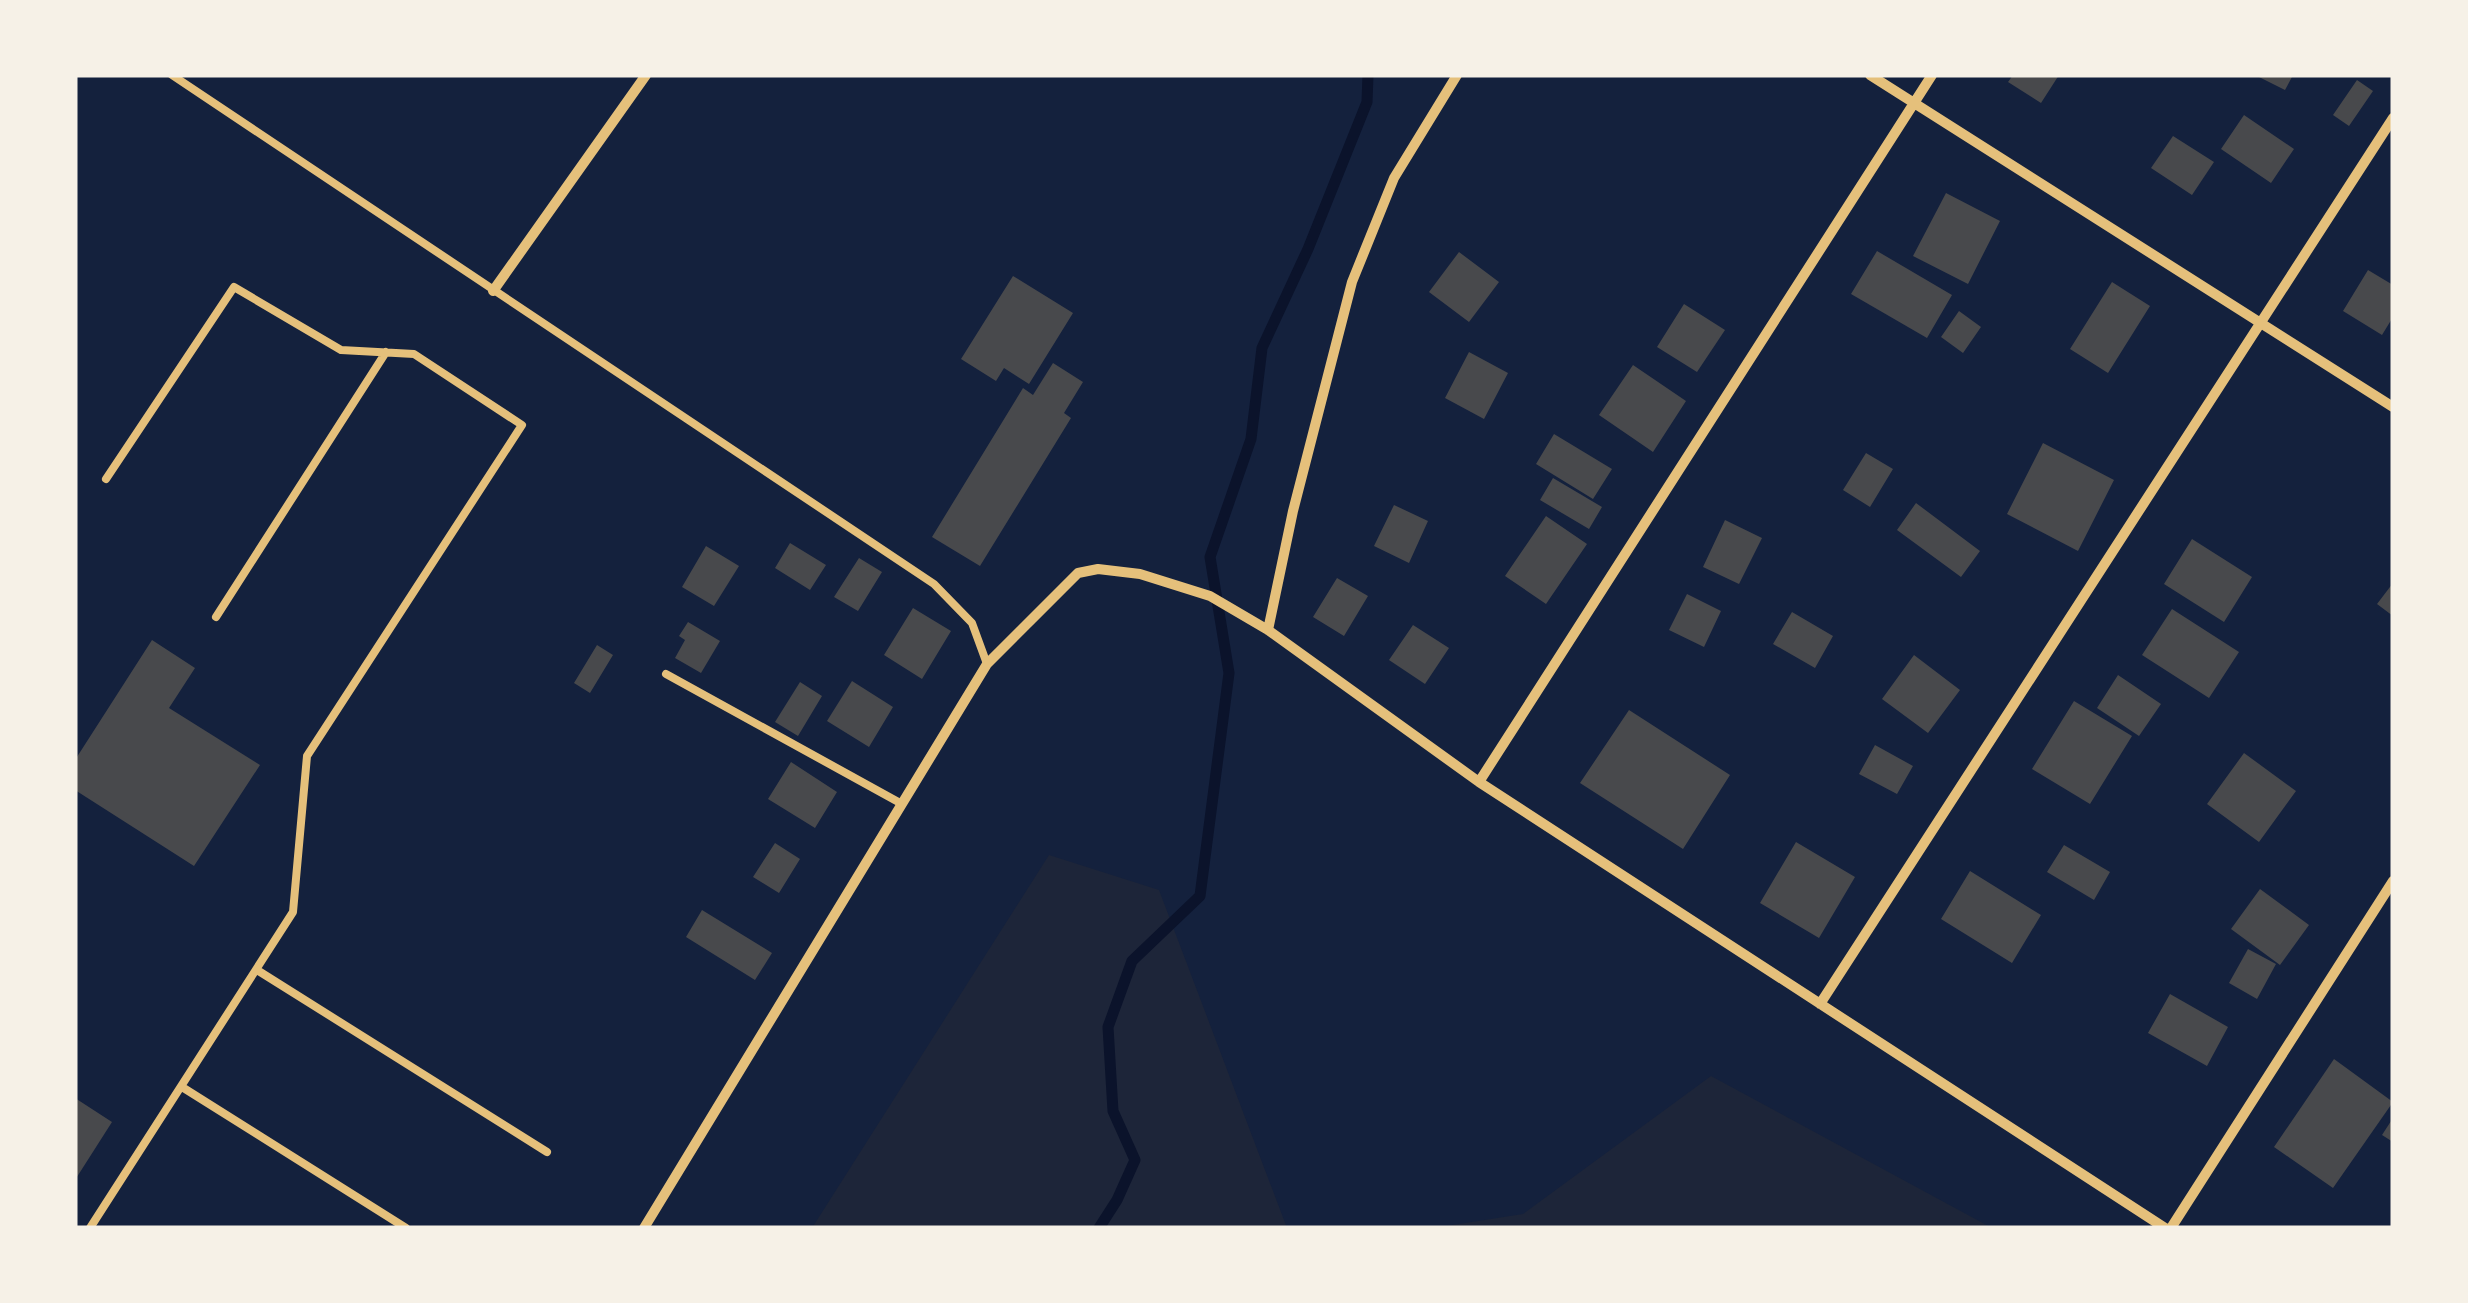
<svg xmlns="http://www.w3.org/2000/svg" width="2468" height="1303" viewBox="0 0 2468 1303" font-family="Ubuntu,sans-serif">
<style>
.green{fill:#1d2539}
.lines{fill:none;stroke-linecap:round;stroke-linejoin:round}
.stream{stroke:#0b132b;stroke-width:11}
.building{fill:#48494c}
.service{stroke:#e5c07b;stroke-width:8}
.minor{stroke:#e5c07b;stroke-width:10}
</style>
<rect width="100%" height="100%" fill="#14213d"/>
<!-- green -->
<path class="green" d="M 1049,855 L 1159,890 L 1287,1228 L 812,1228 Z
M 1711,1076 L 1992,1228 L 1433,1228 L 1523,1214 Z"/>
<g class="lines">
<!-- stream -->
<path class="stream" d="M 1099,1228 L 1117,1200 L 1135,1160 L 1113,1111 L 1108,1027 L 1132,961 L 1200,896 L 1229,673 L 1210,557 L 1251,439 L 1262,348 L 1308,249 L 1367,102 L 1368,75"/>
</g>
<!-- building -->
<path class="building" d="M 2013,75 L 2059,75 L 2041,103 L 2008,82 Z
M 2255,75 L 2293,75 L 2285,90 Z
M 2357,80 L 2373,91 L 2349,126 L 2333,115 Z
M 2244,115 L 2294,149 L 2271,183 L 2221,149 Z
M 2173,136 L 2214,162 L 2192,195 L 2151,168 Z
M 1946,193 L 2000,221 L 1968,284 L 1913,256 Z
M 1877,251 L 1952,295 L 1927,338 L 1851,294 Z
M 1459,252 L 1499,282 L 1469,322 L 1429,292 Z
M 2368,270 L 2393,285 L 2393,317 L 2382,335 L 2343,311 Z
M 1013,276 L 1073,313 L 1029,384 L 1004,368 L 996,381 L 961,359 Z
M 2112,282 L 2150,306 L 2108,373 L 2070,349 Z
M 1684,304 L 1725,330 L 1697,372 L 1657,347 Z
M 1959,311 L 1981,327 L 1963,353 L 1941,337 Z
M 1469,352 L 1508,373 L 1484,419 L 1445,398 Z
M 1053,363 L 1083,382 L 1064,413 L 1071,418 L 980,566 L 932,537 L 1023,388 L 1033,395 Z
M 1633,365 L 1686,401 L 1653,452 L 1599,415 Z
M 1554,434 L 1612,469 L 1593,499 L 1536,464 Z
M 2043,443 L 2114,480 L 2078,551 L 2007,514 Z
M 1866,453 L 1893,469 L 1870,507 L 1843,490 Z
M 1553,478 L 1602,507 L 1589,529 L 1540,500 Z
M 1916,503 L 1980,551 L 1961,577 L 1897,530 Z
M 1394,505 L 1428,521 L 1409,563 L 1374,546 Z
M 1546,516 L 1587,544 L 1546,604 L 1505,576 Z
M 1725,520 L 1762,538 L 1739,584 L 1703,567 Z
M 2192,539 L 2252,577 L 2224,622 L 2164,584 Z
M 790,543 L 826,565 L 810,590 L 775,568 Z
M 706,546 L 739,566 L 714,606 L 682,587 Z
M 859,558 L 882,572 L 858,611 L 834,597 Z
M 1337,578 L 1368,596 L 1344,636 L 1313,617 Z
M 2393,583 L 2393,616 L 2377,604 Z
M 1687,594 L 1721,611 L 1704,647 L 1669,630 Z
M 913,608 L 951,631 L 922,679 L 884,655 Z
M 2172,609 L 2239,652 L 2209,698 L 2142,655 Z
M 1792,612 L 1833,636 L 1815,668 L 1773,644 Z
M 688,622 L 720,641 L 701,673 L 675,658 L 685,640 L 679,636 Z
M 1413,625 L 1449,648 L 1425,684 L 1389,660 Z
M 152,640 L 195,668 L 169,708 L 260,765 L 194,866 L 75,790 L 75,760 Z
M 597,645 L 613,655 L 590,693 L 574,683 Z
M 1914,655 L 1960,690 L 1928,733 L 1882,699 Z
M 2118,675 L 2161,704 L 2139,736 L 2097,708 Z
M 852,681 L 893,707 L 869,747 L 827,721 Z
M 800,682 L 822,696 L 798,736 L 775,722 Z
M 2074,701 L 2132,736 L 2090,804 L 2032,769 Z
M 1629,710 L 1730,775 L 1683,849 L 1580,783 Z
M 1875,745 L 1913,766 L 1897,794 L 1859,774 Z
M 2244,753 L 2296,791 L 2259,842 L 2207,804 Z
M 791,762 L 837,792 L 815,828 L 768,799 Z
M 1796,842 L 1855,877 L 1819,938 L 1760,903 Z
M 775,843 L 800,859 L 779,893 L 753,877 Z
M 2064,845 L 2110,872 L 2094,900 L 2047,872 Z
M 1970,871 L 2041,915 L 2012,963 L 1941,919 Z
M 2260,889 L 2309,925 L 2280,965 L 2231,929 Z
M 702,910 L 772,953 L 755,980 L 686,937 Z
M 2248,949 L 2276,964 L 2257,999 L 2229,983 Z
M 2170,994 L 2228,1027 L 2207,1066 L 2148,1033 Z
M 2334,1059 L 2393,1102 L 2333,1188 L 2274,1147 Z
M 75,1098 L 112,1122 L 75,1180 Z
M 2393,1118 L 2393,1142 L 2382,1135 Z"/>
<g class="lines">
<!-- service -->
<path class="service" d="M 172,75 L 934,584 L 972,623 L 987,664
M 216,617 L 386,352
M 666,674 L 902,804
M 257,970 L 547,1152
M 182,1087 L 406,1228
M 90,1228 L 293,912 L 307,756 L 522,425 L 414,354 L 341,350 L 234,287 L 106,479"/>
<!-- minor -->
<path class="minor" d="M 1870,75 L 2393,407
M 493,291 L 646,75
M 1268,630 L 1293,511 L 1352,282 L 1394,178 L 1457,75
M 1479,782 L 1932,75
M 1820,1004 L 2393,118
M 644,1228 L 987,664 L 1078,573 L 1098,569 L 1140,574 L 1210,596 L 1268,630 L 1479,782 L 2165,1228
M 2171,1228 L 2393,881"/>
</g>
<!-- border -->
<rect width="2468" height="1303" fill="none" stroke="#f6f1e7" stroke-width="155"/>
</svg>
